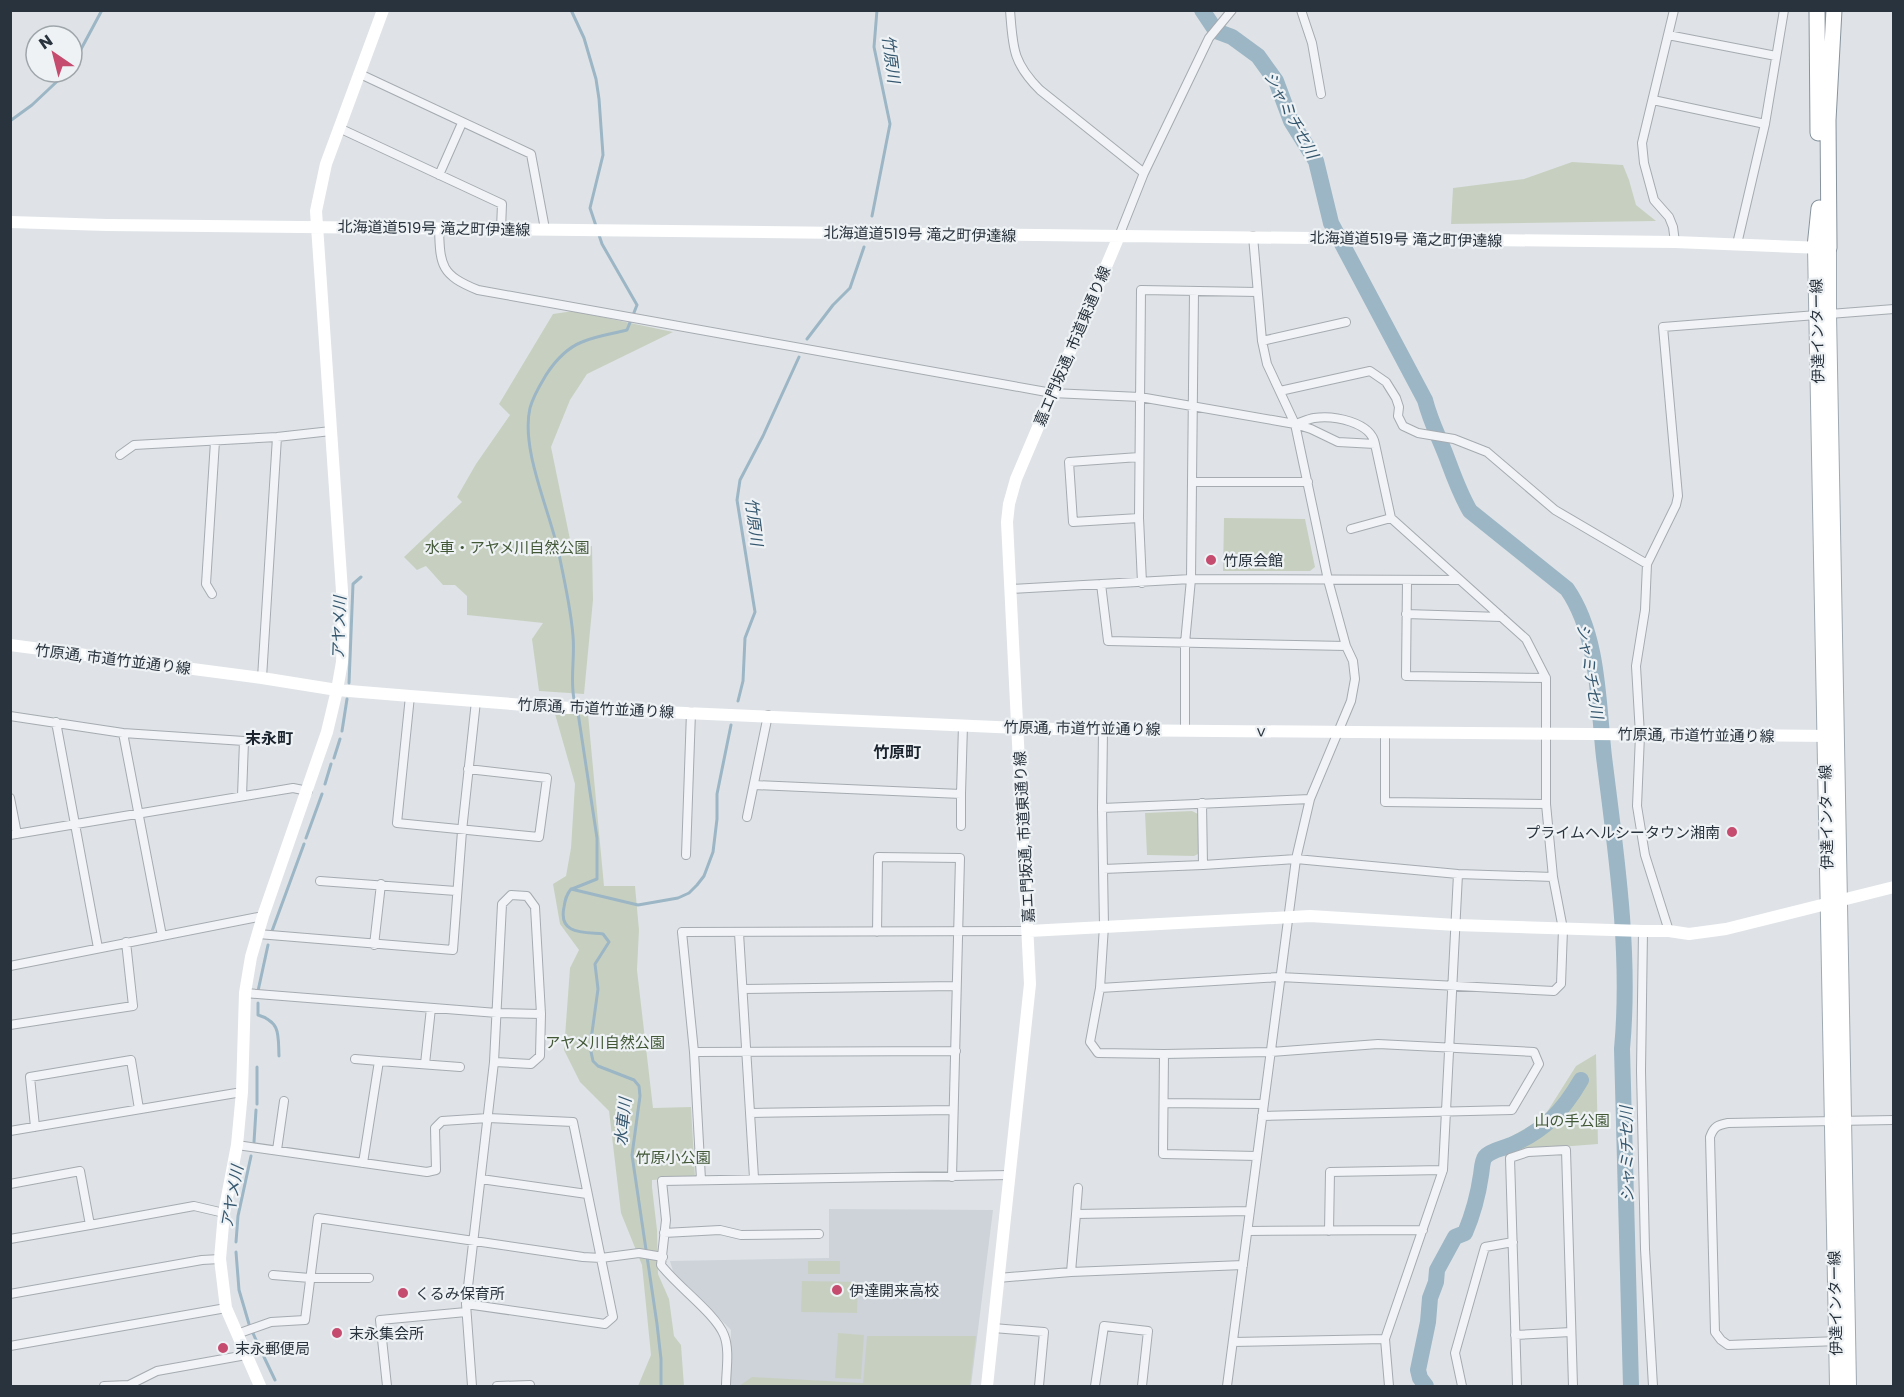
<svg xmlns="http://www.w3.org/2000/svg" width="1904" height="1397" viewBox="0 0 1904 1397" font-family="Poppins,'Noto Sans JP',sans-serif">
<style>
.built{fill:#cdd3d9}
.green{fill:#c7d0c0}
.lines{fill:none;stroke-linecap:round;stroke-linejoin:round}
.stream{stroke:#9cb6c5;stroke-width:3}
.river{stroke:#9cb6c5;stroke-width:16}
.street-casing{stroke:#a5abb1;stroke-width:10}
.primary-casing{stroke:#9fa9b2;stroke-width:16}
.highway-casing{stroke:#87939d;stroke-width:17}
.street{stroke:#f1f3f6;stroke-width:8}
.secondary{stroke:#fff;stroke-width:12}
.primary{stroke:#fff;stroke-width:14}
.highway{stroke:#fff;stroke-width:15}
.poi-dot{fill:#c54b6f;stroke:#eef2f5;stroke-width:2}
.labels{text-anchor:middle;dominant-baseline:central;stroke-width:4.5;stroke-linejoin:round;paint-order:stroke}
.street-label{font-size:15px;fill:#29333d;stroke:#eef2f5}
.park-label{font-size:15px;fill:#425837;stroke:#eef2f5}
.poi-label{font-size:15px;fill:#29333d;stroke:#eef2f5;text-anchor:start}
.water-label{font-size:16px;font-style:italic;fill:#35576e;stroke:#eef2f5}
.neighbourhood-label{font-size:16px;font-weight:bold;fill:#1b242e;stroke:#eef2f5}
</style>
<rect width="100%" height="100%" fill="#dfe3e7"/>
<!-- built -->
<path class="built" d="M 829,1209 L 993,1210 L 971,1386 L 730,1386 L 731,1330 L 673,1271 L 670,1261 L 829,1258 Z"/>
<!-- green -->
<path class="green" d="M 1572,162 L 1623,165 L 1629,180 L 1636,205 L 1656,221 L 1451,224 L 1453,188 L 1524,179 Z
M 573,311 L 673,332 L 587,374 L 570,400 L 551,447 L 572,549 L 592,546 L 593,600 L 584,694 L 539,691 L 532,639 L 543,623 L 467,615 L 467,596 L 455,585 L 443,585 L 426,566 L 417,570 L 404,557 L 462,502 L 457,497 L 476,464 L 510,415 L 499,404 L 553,314 Z
M 1224,518 L 1305,519 L 1315,567 L 1310,571 L 1223,571 Z
M 555,714 L 588,714 L 604,886 L 635,886 L 639,930 L 637,970 L 653,1108 L 691,1107 L 695,1177 L 652,1180 L 652,1187 L 657,1230 L 658,1274 L 669,1299 L 674,1336 L 681,1345 L 684,1386 L 638,1386 L 651,1355 L 642,1265 L 621,1213 L 609,1111 L 580,1082 L 564,1050 L 570,968 L 579,950 L 560,924 L 553,884 L 566,876 L 571,848 L 575,784 Z
M 1192,811 L 1198,814 L 1200,853 L 1194,856 L 1147,855 L 1145,813 Z
M 1596,1054 L 1598,1144 L 1521,1150 L 1514,1135 L 1538,1121 L 1547,1112 L 1576,1066 Z
M 808,1261 L 840,1261 L 840,1274 L 808,1274 Z
M 802,1281 L 858,1282 L 857,1313 L 801,1312 Z
M 838,1333 L 864,1335 L 861,1379 L 835,1378 Z
M 867,1336 L 976,1336 L 970,1386 L 739,1386 L 752,1377 L 863,1383 Z"/>
<g class="lines">
<!-- stream -->
<path class="stream" d="M 571,10 L 584,38 L 596,79 L 599,99 L 603,155 L 590,208 L 596,226
M 72,66 L 102,10
M 10,121 L 32,105 L 67,72
M 872,216 L 890,124 L 874,47 L 877,10
M 807,339 L 833,305 L 850,288 L 864,247
M 349,683 L 353,584 L 361,577
M 574,699 C 570,679 575,657 573,636 C 571,610 565,584 560,559 C 552,515 520,451 530,408 C 533,396 540,385 546,375 C 555,361 567,348 582,342 C 596,336 612,334 627,330 L 637,305 L 602,244 L 598,232
M 738,701 L 743,681 L 745,638 L 755,612 L 737,500 L 740,480 L 763,436 L 799,357
M 342,731 L 347,699
M 334,758 L 340,739
M 325,784 L 331,764
M 306,838 L 322,794
M 571,889 C 566,895 565,900 564,907 C 558,935 584,932 603,934 L 609,942 L 595,964 L 598,989 L 590,1047 L 593,1061 L 598,1066 L 634,1080 L 639,1086 L 640,1096 L 632,1155 L 657,1324 L 661,1359 L 661,1386
M 571,889 L 638,905 L 678,898 L 689,893 L 697,885 L 704,876 L 713,852 L 717,819 L 717,794 L 731,725
M 572,889 L 597,879 L 597,838 L 578,713
M 272,931 L 304,844
M 258,991 L 268,945
M 258,1003 L 258,1015 C 281,1022 278,1035 279,1056
M 257,1104 L 257,1067
M 254,1142 L 256,1110
M 236,1242 L 238,1216 L 251,1156
M 236,1252 L 239,1290 L 249,1324 L 260,1349
M 264,1357 L 275,1380"/>
<!-- river -->
<path class="river" d="M 1202,10 L 1216,31 L 1232,37 L 1258,56 L 1276,81 L 1291,121 L 1316,161 L 1331,223 L 1425,400 C 1431,423 1439,437 1447,458 C 1454,477 1460,494 1470,511 L 1567,589 C 1599,635 1598,703 1604,757 C 1616,853 1631,952 1622,1049 L 1631,1386
M 1426,1386 L 1420,1378 L 1418,1370 L 1428,1322 L 1430,1298 L 1436,1282 L 1437,1270 L 1455,1237 L 1465,1233 C 1473,1214 1478,1196 1481,1175 C 1482,1169 1482,1161 1485,1157 C 1491,1150 1503,1149 1511,1145 C 1544,1131 1563,1111 1581,1080"/>
<!-- street casing -->
<g class="street-casing">
<path id="street" d="M 1010,10 C 1013,47 1012,62 1040,90 L 1144,173
M 1301,10 L 1312,43 L 1321,94
M 1674,10 L 1642,143 L 1644,163 L 1654,200 L 1669,217 L 1673,227 L 1675,242
M 1668,35 L 1776,56
M 360,74 L 531,154 L 545,229
M 1653,100 L 1765,124
M 339,128 L 502,204 L 501,229
M 439,175 L 462,123
M 439,228 C 440,266 441,275 478,290 L 1052,393 L 1140,397 L 1295,424 L 1311,429 L 1338,442 L 1375,444 L 1391,518 L 1526,639 L 1546,678 L 1546,804 L 1385,802 L 1385,732
M 1119,236 L 1144,173 L 1209,38 L 1232,10
M 1737,244 L 1765,124 L 1784,10
M 1262,341 L 1346,322
M 1280,391 L 1370,371 L 1386,382 L 1396,398 L 1399,407 L 1398,416 L 1403,426 L 1418,433 L 1454,439 L 1487,452 L 1555,510 L 1647,564
M 1296,424 C 1302,422 1308,419 1314,418 C 1334,415 1371,422 1375,444
M 120,455 L 134,445 L 277,437 L 331,431
M 1192,482 L 1308,482
M 1139,518 L 1073,522 L 1069,462 L 1139,457
M 1351,529 L 1391,518
M 1407,581 L 1406,676 L 1546,678
M 1142,583 L 1139,518 L 1141,290 L 1257,292
M 1101,584 L 1108,641 L 1346,646
M 1010,589 L 1191,579 L 1459,580
M 212,594 L 206,584 L 215,441
M 1406,614 L 1501,617
M 262,678 L 277,437
M 410,696 L 397,823 L 539,837 L 547,778 L 468,769
M 10,716 L 123,733 L 244,741 L 242,796
M 56,722 L 98,948
M 1103,730 L 1102,808 L 1310,799
M 1185,730 L 1185,643 L 1191,579 L 1194,291
M 123,733 L 162,936
M 754,785 L 961,794 L 963,725
M 961,794 L 961,826
M 10,798 L 17,834
M 1202,803 L 1203,865 L 1296,859 L 1458,874 L 1553,877 L 1546,804
M 1102,808 L 1103,869
M 747,817 L 768,715
M 10,835 L 293,788 L 308,791
M 686,855 L 691,712
M 1203,865 L 1103,869 L 1104,926 L 1100,988 L 1090,1042 L 1098,1053 L 1164,1054 L 1271,1052 L 1378,1044 L 1534,1052 L 1539,1064 L 1512,1110 L 1262,1116
M 320,881 L 456,891
M 1643,931 L 1641,1071 L 1645,1249 L 1653,1386
M 1669,931 L 1645,855 L 1637,806 L 1640,735 L 1636,666 L 1645,610 L 1647,564 L 1676,505 L 1678,496 L 1663,327 L 1894,309
M 877,932 L 878,857 L 960,858 L 952,1177
M 739,933 L 754,1178
M 258,934 L 453,950 L 462,831 L 476,701
M 374,945 L 381,884
M 10,966 L 263,916
M 1100,988 L 1280,977 L 1554,991 L 1561,984 L 1563,929 L 1553,877
M 743,989 L 956,986
M 245,993 L 497,1013 L 541,1014
M 10,1025 L 133,1006 L 126,942
M 694,1052 L 956,1051
M 1164,1054 L 1163,1154 L 1257,1156
M 355,1059 L 379,1061
M 425,1064 L 431,1008
M 1164,1103 L 1263,1104
M 750,1113 L 953,1110
M 35,1127 L 30,1077 L 131,1060 L 139,1109
M 10,1131 L 242,1092
M 237,1145 L 427,1172 L 436,1170 L 435,1128 L 442,1121 L 488,1118 L 573,1122 L 613,1317 L 605,1324 L 466,1304
M 277,1150 L 284,1101
M 363,1163 L 379,1061 L 460,1067
M 481,1179 L 587,1194
M 701,1180 L 694,1052 L 682,932 L 1029,931
M 10,1184 L 80,1171 L 90,1225 L 10,1239
M 1076,1214 L 1078,1188
M 90,1225 L 194,1206 L 224,1213
M 1248,1231 L 1423,1230
M 1329,1231 L 1330,1172 L 1443,1170
M 664,1233 L 720,1230 L 741,1235 L 819,1234
M 1071,1272 L 1076,1214 L 1250,1211
M 273,1275 L 310,1278 L 369,1278
M 998,1278 L 1071,1272 L 1243,1265
M 10,1294 L 202,1260 L 220,1259
M 993,1328 L 1044,1332 L 1039,1386
M 237,1334 L 271,1322 L 305,1320 L 318,1218 L 583,1257 L 601,1258 L 639,1253 L 663,1257
M 1515,1335 L 1571,1332
M 1839,1341 L 1728,1345 L 1721,1340 L 1715,1332 L 1710,1137 C 1714,1126 1718,1125 1728,1123 L 1894,1120
M 1233,1342 L 1385,1339
M 10,1346 L 226,1308
M 104,1386 L 129,1385 L 157,1371 L 246,1355
M 387,1386 L 380,1320 L 466,1312
M 472,1386 L 466,1304 L 494,1062 L 502,904 L 511,895 L 527,896 L 535,907 L 541,1014 L 540,1056 L 531,1064 L 494,1062
M 497,1386 L 530,1385 L 530,1386
M 726,1386 C 726,1371 730,1350 724,1335 C 716,1314 677,1286 661,1265 L 666,1220 L 662,1181 L 1010,1175
M 1095,1386 L 1104,1326 L 1148,1331 L 1142,1386
M 1227,1386 L 1296,859 L 1310,799 L 1351,701 L 1355,679 L 1353,661 L 1346,646 L 1328,580 L 1295,424 L 1267,364 L 1262,341 L 1253,236
M 1389,1386 L 1385,1339 L 1443,1170 L 1458,874
M 1462,1386 L 1455,1353 L 1485,1247 L 1513,1242
M 1517,1386 L 1510,1158 L 1528,1152 L 1566,1150 L 1573,1386"/>
</g>
<!-- primary casing -->
<g class="primary-casing">
<path id="primary" d="M 1815,247 L 1837,1386
M 1829,248 L 1829,314 L 1849,1386"/>
</g>
<!-- highway casing -->
<g class="highway-casing">
<path id="highway" d="M 1817,10 L 1818,133
M 1815,247 L 1819,208
M 1829,248 L 1828,120 L 1834,10"/>
</g>
<!-- street -->
<use href="#street" class="street"/>
<!-- secondary -->
<path class="secondary" d="M 10,222 L 107,225 L 1675,242 L 1822,248
M 10,645 L 262,678 L 337,690 L 410,696 L 551,707 L 1018,728 L 1103,730 L 1833,736
M 1029,931 L 1310,916 L 1456,925 L 1643,931 L 1669,931 L 1689,934 L 1726,929 L 1894,887
M 260,1386 L 226,1308 L 220,1259 L 224,1213 L 237,1145 L 242,1092 L 245,993 L 251,957 L 263,916 L 327,732 L 337,690 L 342,662 L 343,638 L 342,591 L 316,211 L 326,164 L 383,10
M 987,1386 L 1030,984 L 1007,522 L 1009,504 L 1016,479 L 1119,236"/>
<!-- primary -->
<use href="#primary" class="primary"/>
<!-- highway -->
<use href="#highway" class="highway"/>
</g>
<!-- markers -->
<g class="poi-dot">
<circle cx="1211" cy="560" r="6"/>
<circle cx="1732" cy="832" r="6"/>
<circle cx="837" cy="1290" r="6"/>
<circle cx="403" cy="1293" r="6"/>
<circle cx="337" cy="1333" r="6"/>
<circle cx="223" cy="1348" r="6"/>
</g>
<g class="labels">
<!-- street labels -->
<g class="street-label">
<text transform="translate(434 228) rotate(1)">北海道道519号 滝之町伊達線</text>
<text transform="translate(920 234) rotate(1)">北海道道519号 滝之町伊達線</text>
<text transform="translate(1406 239) rotate(1)">北海道道519号 滝之町伊達線</text>
<text transform="translate(1817 331) rotate(-91)">伊達インター線</text>
<text transform="translate(1072 346) rotate(-67)">嘉エ門坂通, 市道東通り線</text>
<text transform="translate(113 659) rotate(7)">竹原通, 市道竹並通り線</text>
<text transform="translate(596 708) rotate(3)">竹原通, 市道竹並通り線</text>
<text transform="translate(1082 728) rotate(1)">竹原通, 市道竹並通り線</text>
<text transform="translate(1261 731) rotate(1)">ｖ</text>
<text transform="translate(1696 735) rotate(1)">竹原通, 市道竹並通り線</text>
<text transform="translate(1826 817) rotate(-91)">伊達インター線</text>
<text transform="translate(1024 837) rotate(-93)">嘉エ門坂通, 市道東通り線</text>
<text transform="translate(1835 1303) rotate(-91)">伊達インター線</text>
</g>
<!-- park labels -->
<g class="park-label">
<text x="507" y="547">水車・アヤメ川自然公園</text>
<text x="605" y="1042">アヤメ川自然公園</text>
<text x="1572" y="1120">山の手公園</text>
<text x="673" y="1157">竹原小公園</text>
</g>
<!-- poi labels -->
<g class="poi-label">
<text x="1223" y="560">竹原会館</text>
<text x="1720" y="832" text-anchor="end">プライムヘルシータウン湘南</text>
<text x="849" y="1290">伊達開来高校</text>
<text x="415" y="1293">くるみ保育所</text>
<text x="349" y="1333">末永集会所</text>
<text x="235" y="1348">末永郵便局</text>
</g>
<!-- water labels -->
<g class="water-label">
<text transform="translate(891 59) rotate(83)">竹原川</text>
<text transform="translate(1291 115) rotate(62)">シャミチセ川</text>
<text transform="translate(754 522) rotate(83)">竹原川</text>
<text transform="translate(339 628) rotate(-88)">アヤメ川</text>
<text transform="translate(1590 671) rotate(81)">シャミチセ川</text>
<text transform="translate(623 1122) rotate(-84)">水車川</text>
<text transform="translate(1627 1154) rotate(-91)">シャミチセ川</text>
<text transform="translate(232 1197) rotate(-80)">アヤメ川</text>
</g>
<!-- neighbourhood labels -->
<g class="neighbourhood-label">
<text x="269" y="738">末永町</text>
<text x="897" y="752">竹原町</text>
</g>
</g>
<!-- border -->
<rect width="1904" height="1397" fill="none" stroke="#29333d" stroke-width="24"/>
<!-- north arrow -->
<g transform="translate(54 54) rotate(325)"><circle r="28" fill="#eef2f5" stroke="#9fa6ab" stroke-width="1.5"/>
<path d="M0-4.5L10 22L0 15L-10 22Z" fill="#c54b6f"/>
<text y="-9" font-size="16" font-weight="bold" text-anchor="middle" fill="#29333d">N</text>
</g>
</svg>
